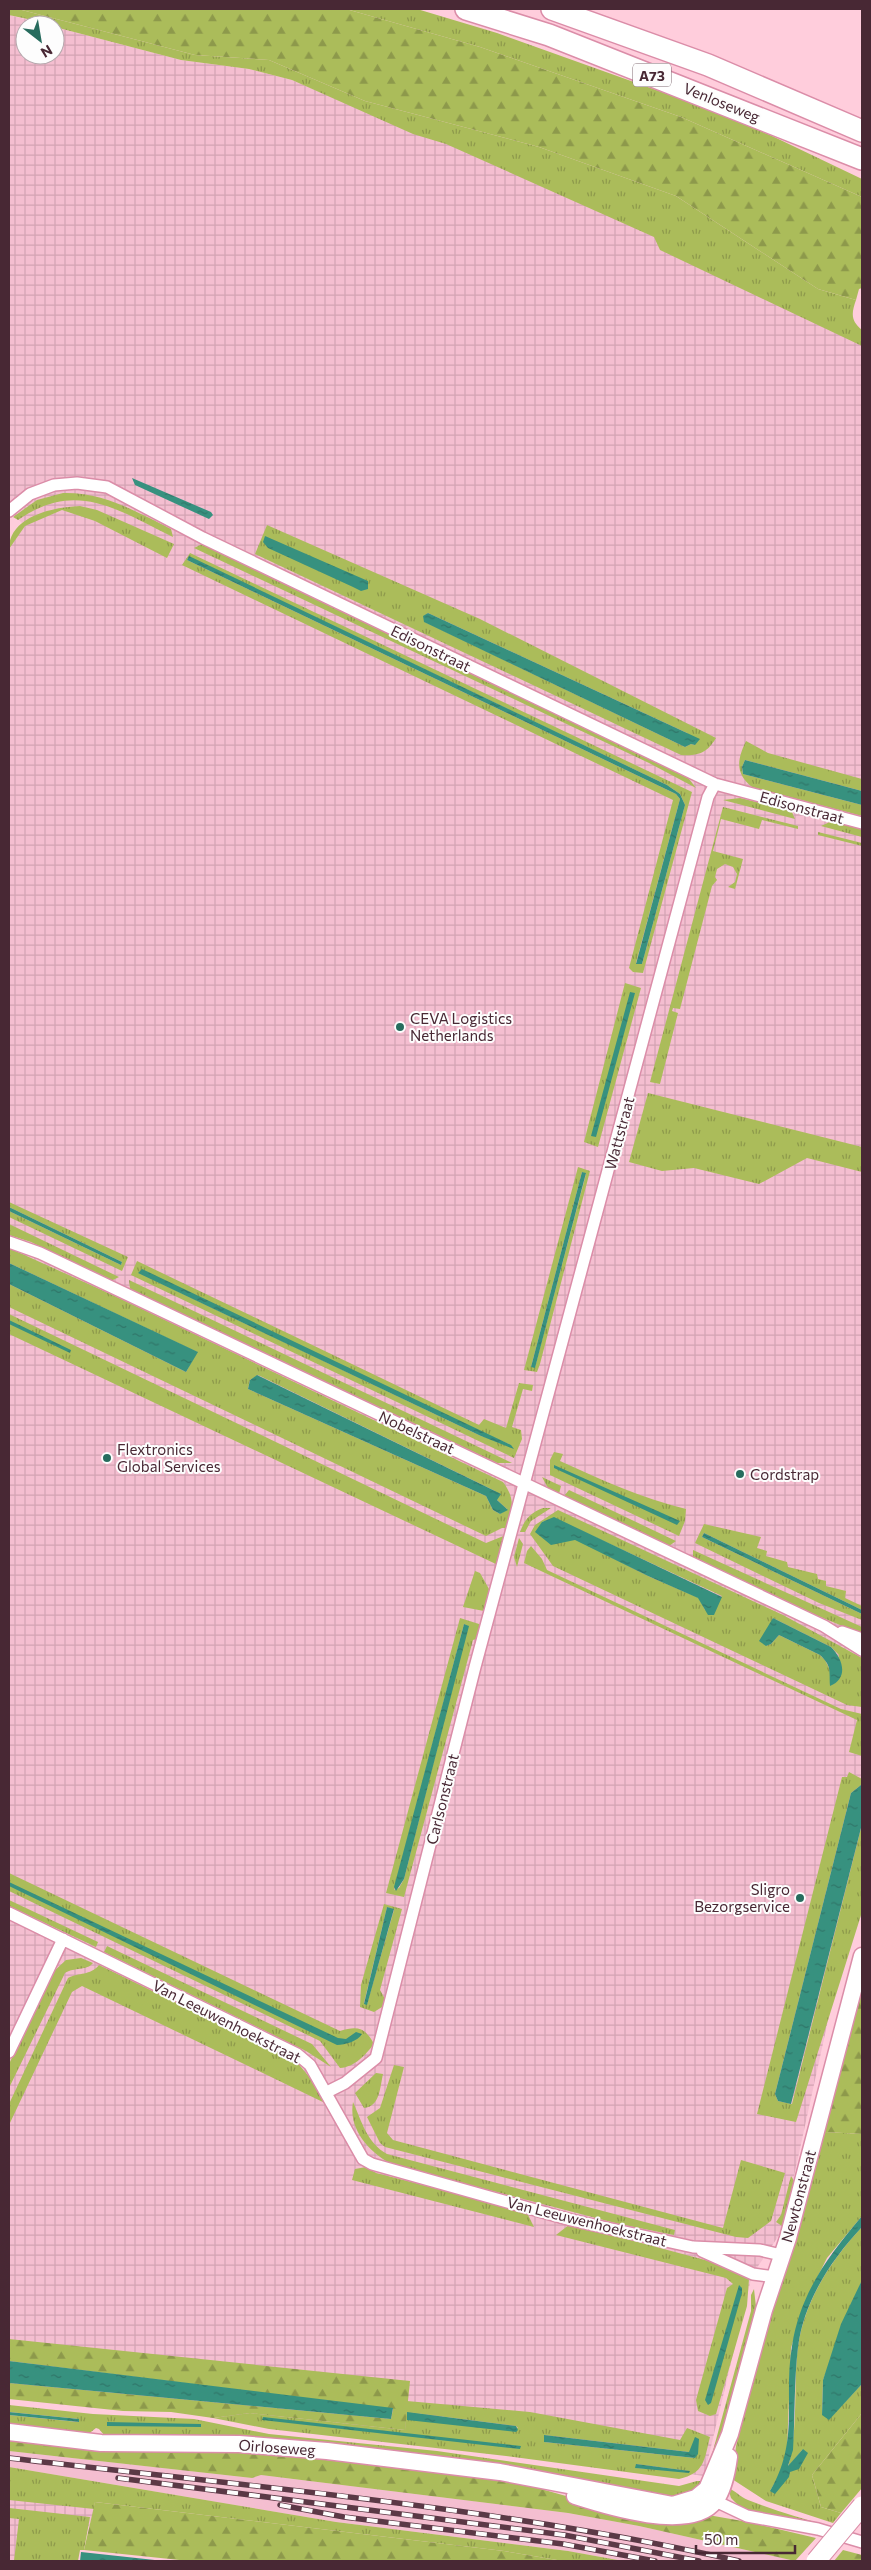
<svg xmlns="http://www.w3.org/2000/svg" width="871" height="2570" viewBox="0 0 871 2570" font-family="Commissioner,sans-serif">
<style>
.built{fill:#f4bed0}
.industrial{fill:url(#industrial-grid)}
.grass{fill:url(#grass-tufts);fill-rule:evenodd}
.forest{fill:url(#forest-firs)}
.water{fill:url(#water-ripples)}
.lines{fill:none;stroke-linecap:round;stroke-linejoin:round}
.street-casing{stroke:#db8da8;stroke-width:14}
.secondary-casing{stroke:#db8da8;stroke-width:19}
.highway-casing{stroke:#db8da8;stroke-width:24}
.street{stroke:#fff;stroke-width:11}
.secondary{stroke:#fff;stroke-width:16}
.highway{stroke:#fff;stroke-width:21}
.rail-casing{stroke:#5b3946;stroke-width:5.5}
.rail{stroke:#fdfdfd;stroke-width:4;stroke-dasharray:11;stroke-linecap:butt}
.primary-bridge-casing{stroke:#db8da8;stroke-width:21;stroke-linecap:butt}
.primary-bridge{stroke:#fff;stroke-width:19}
.poi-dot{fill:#276c5e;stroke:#fdfdfd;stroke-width:2}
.labels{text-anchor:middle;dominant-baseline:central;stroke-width:4;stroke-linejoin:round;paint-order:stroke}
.shield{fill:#fdfdfd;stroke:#7e6870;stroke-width:1}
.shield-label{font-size:14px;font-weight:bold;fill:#482834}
.street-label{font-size:15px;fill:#482834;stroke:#fdfdfd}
.poi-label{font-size:15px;fill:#482834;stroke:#fdfdfd;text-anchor:start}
</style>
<defs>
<pattern id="industrial-grid" width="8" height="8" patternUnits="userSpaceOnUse" patternTransform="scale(1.25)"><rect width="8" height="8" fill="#f4bed0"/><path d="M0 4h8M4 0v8" fill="none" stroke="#d3a3b3"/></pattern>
<pattern id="grass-tufts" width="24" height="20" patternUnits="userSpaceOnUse" patternTransform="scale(1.25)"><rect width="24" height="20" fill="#abbc5a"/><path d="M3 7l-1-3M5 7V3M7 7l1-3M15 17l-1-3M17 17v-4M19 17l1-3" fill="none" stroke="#8d994b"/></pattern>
<pattern id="forest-firs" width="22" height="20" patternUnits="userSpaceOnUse" patternTransform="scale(1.25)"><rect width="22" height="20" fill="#abbc5a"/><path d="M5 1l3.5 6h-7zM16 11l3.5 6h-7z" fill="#8d994b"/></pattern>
<pattern id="water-ripples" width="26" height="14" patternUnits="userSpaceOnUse" patternTransform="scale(1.25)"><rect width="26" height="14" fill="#37917f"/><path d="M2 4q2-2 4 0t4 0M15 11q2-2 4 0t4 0" fill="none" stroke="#307669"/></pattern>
</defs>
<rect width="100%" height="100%" fill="#ffcddc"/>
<!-- built -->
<path class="built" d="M 9,2451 L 252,2478 L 261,2475 L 568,2513 L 639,2526 L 795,2561 L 623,2561 L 568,2551 L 336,2522 L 9,2467 Z"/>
<!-- industrial -->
<path class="industrial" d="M 9,15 L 47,25 L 25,25 L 25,55 L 55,55 L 55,27 L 181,60 L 249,69 L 292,80 L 350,105 L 450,140 L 862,334 L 862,1865 L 782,2231 L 752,2275 L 704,2476 L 536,2452 L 9,2393 L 9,545 L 24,525 L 9,510 Z
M 9,2494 L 94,2503 L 95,2510 L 76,2561 L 9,2561 Z"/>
<!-- grass -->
<path class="grass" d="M 9,9 L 18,9 L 195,55 L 269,60 L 365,101 L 539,147 L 676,196 L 818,289 L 856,300 C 851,314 851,321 862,330 L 862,346 L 660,250 L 654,237 L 446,144 L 413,134 L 292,80 L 249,69 L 181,60 L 55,27 L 55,25 L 9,15 Z
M 346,9 L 417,9 L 497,33 L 701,106 L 770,135 L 862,179 L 862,197 L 681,117 L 480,47 Z
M 63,493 C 103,492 135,511 171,529 L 173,537 C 117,510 77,479 18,520 L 13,517 L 37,500 Z
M 80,506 L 97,510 L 174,544 L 167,558 L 95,521 L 62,510 L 25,526 L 9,549 C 9,516 54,507 80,506 Z
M 267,525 L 480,619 L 716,738 C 707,753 699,756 681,755 L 255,554 ZM 428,613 L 687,733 L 695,745 L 691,744 L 685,747 L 425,622 L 424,616 Z
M 202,544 L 686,775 L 696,788 L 649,763 L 194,548 Z
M 190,553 L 692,792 L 643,973 L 633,972 L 629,968 L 673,800 L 182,565 ZM 189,557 L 667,785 L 680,794 L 685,805 L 642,964 L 636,963 L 680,799 L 676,794 L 187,560 Z
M 746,741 L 768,753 L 862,779 L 862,791 L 745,760 L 742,767 L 743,774 L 862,805 L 862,816 L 752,787 C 735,773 737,760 746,741 Z
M 740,798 L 791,810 L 795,819 L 723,800 Z
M 723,807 L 798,826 L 798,829 L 762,820 L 759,829 L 721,819 L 713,851 L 743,859 L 735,889 L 728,887 L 735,882 L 737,874 L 733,867 L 725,864 L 717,869 L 715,877 L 717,880 L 712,886 L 680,1009 L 673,1008 L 672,1011 L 678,1013 L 660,1084 L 650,1082 Z
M 832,821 L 862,829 L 862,837 L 821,826 Z
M 818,832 L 862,843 L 862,846 L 818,835 Z
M 625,983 L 641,988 L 598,1147 L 584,1142 Z
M 648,1093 L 862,1147 L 862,1172 L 807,1158 L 759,1184 L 694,1168 L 662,1171 L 629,1162 Z
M 578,1167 L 590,1171 L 540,1364 L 537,1372 L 524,1370 ZM 582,1172 L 586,1174 L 535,1367 L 531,1367 Z
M 9,1202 L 128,1257 L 122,1271 L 9,1217 L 9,1211 L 121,1265 L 122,1262 L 9,1207 Z
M 9,1224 L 119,1277 L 111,1281 L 31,1242 L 9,1235 Z
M 9,1248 L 115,1296 L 503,1482 C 515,1498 513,1509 508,1528 L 502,1528 L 486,1536 L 9,1307 L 9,1284 L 186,1372 L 197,1352 L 9,1263 ZM 258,1375 L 495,1491 L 497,1500 L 507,1509 L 500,1514 L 493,1510 L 486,1496 L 248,1389 L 250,1380 Z
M 137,1261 L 479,1425 L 484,1419 L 506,1428 L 519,1383 L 533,1385 L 532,1391 L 523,1389 L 512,1427 L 521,1430 L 522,1439 L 514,1458 L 131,1275 ZM 139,1273 L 483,1433 L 511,1445 L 481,1436 Z
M 129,1280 L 512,1463 L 497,1463 L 130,1289 Z
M 9,1314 L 486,1543 L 506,1535 L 498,1565 L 9,1334 Z
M 554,1452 L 563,1454 L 560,1461 C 602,1480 641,1498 686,1509 L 685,1521 L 679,1536 L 550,1475 L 550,1460 Z
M 542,1477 L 561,1486 L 559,1494 L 548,1488 Z
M 569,1490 L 676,1541 L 669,1546 L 564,1496 Z
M 543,1508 L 551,1508 L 531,1521 L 525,1532 L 520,1532 C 525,1519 530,1513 543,1508 Z
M 558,1510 L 783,1615 L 862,1658 L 862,1707 L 847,1705 L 553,1566 L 530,1534 L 535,1525 ZM 554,1518 L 722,1596 L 705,1610 L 699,1598 L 648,1576 L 542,1522 ZM 773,1618 L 831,1647 L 839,1655 L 830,1681 L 832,1674 L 825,1660 L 820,1655 L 779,1635 L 771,1644 L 766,1646 Z
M 704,1524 L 761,1537 L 757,1548 L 767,1551 L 766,1556 L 787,1562 L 788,1567 L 817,1574 L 818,1579 L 826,1581 L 826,1586 L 846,1591 L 845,1598 L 862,1606 L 862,1610 L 704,1533 L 702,1537 L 862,1614 L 862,1620 L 819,1603 L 695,1543 Z
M 519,1538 L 523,1544 L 517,1567 L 514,1557 Z
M 531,1546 L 542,1559 L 547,1570 L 841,1709 L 862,1714 L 862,1756 L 849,1752 L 857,1720 L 524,1563 L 527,1551 Z
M 693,1550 L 862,1627 L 862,1634 L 818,1616 L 693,1557 Z
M 475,1571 L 480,1573 L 489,1589 L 484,1611 L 463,1607 Z
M 460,1618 L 479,1624 L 479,1638 L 473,1640 L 404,1897 L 386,1893 ZM 464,1624 L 468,1626 L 404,1879 L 399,1888 L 394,1890 Z
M 849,1772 L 862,1779 L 862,1787 L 861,1785 L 851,1793 L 775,2094 L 778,2101 L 792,2104 L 862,1824 L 862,1912 L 796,2122 L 757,2114 L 842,1777 L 847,1777 Z
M 9,1873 L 340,2031 C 357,2026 365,2027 374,2044 C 365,2055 355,2067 340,2068 L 320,2041 L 9,1891 Z
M 9,1900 L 98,1942 L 96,1947 L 9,1906 Z
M 384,1904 L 402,1909 L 380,1990 L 385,1999 L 382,2007 L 374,2012 L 360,2007 L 361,1985 ZM 387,1907 L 394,1910 L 367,2004 L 364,2003 Z
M 107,1946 L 312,2044 L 331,2067 L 306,2051 L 104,1952 Z
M 81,1958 L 93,1963 C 87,1971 74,1967 65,1973 L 9,2088 L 9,2064 L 52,1973 L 66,1960 Z
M 99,1965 L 296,2061 L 316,2085 L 327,2104 L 82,1986 L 72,1992 L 9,2125 L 9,2104 L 68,1978 C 79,1972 90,1976 99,1965 Z
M 394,2065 L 404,2067 L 387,2133 L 393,2140 L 723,2228 L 741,2160 L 785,2173 L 771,2221 L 748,2238 L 736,2237 L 385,2147 L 380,2143 L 367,2117 L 380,2108 Z
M 376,2073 L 383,2074 C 380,2087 380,2107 364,2108 L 355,2093 Z
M 353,2102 C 362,2122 367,2143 387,2154 L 675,2230 L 674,2235 L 619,2224 L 393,2165 C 370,2153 348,2130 353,2102 Z
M 825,2132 L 862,2134 L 862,2216 L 827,2258 L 805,2302 L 791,2348 L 787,2450 L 781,2472 L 770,2491 L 790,2472 L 803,2449 L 788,2467 C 799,2428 793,2386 798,2346 C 805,2300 831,2260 862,2227 L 862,2280 L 823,2380 L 822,2414 L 829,2419 L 862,2384 L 862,2413 L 812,2475 L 821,2507 L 841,2513 L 833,2523 L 766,2501 L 732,2479 L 736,2446 L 755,2370 L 778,2290 L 797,2237 Z
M 366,2167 L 376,2173 L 526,2211 L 534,2227 L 352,2180 L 355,2169 Z
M 791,2176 L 796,2184 L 788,2216 L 782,2226 L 776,2222 L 781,2215 Z
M 570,2224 L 735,2268 L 749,2279 L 747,2306 L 716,2414 L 710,2416 L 698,2411 L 696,2400 L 727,2288 L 733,2284 L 726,2278 L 556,2235 Z
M 754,2289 L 756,2307 L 716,2458 L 711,2458 L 751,2311 L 751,2295 Z
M 407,2401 L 530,2412 L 680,2440 L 687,2428 L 710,2437 C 704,2460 705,2473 679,2479 L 506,2456 L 269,2429 L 213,2418 L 250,2413 L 405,2430 ZM 407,2412 L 516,2426 L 518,2428 ZM 544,2435 L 689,2452 L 695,2458 L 544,2442 ZM 636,2464 L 689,2471 L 690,2471 L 636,2468 Z
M 9,2405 L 93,2414 L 194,2419 L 269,2434 L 437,2451 L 679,2486 L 697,2481 L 707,2481 L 700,2487 L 677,2498 L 549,2476 L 104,2435 L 99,2429 L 96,2428 L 87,2435 L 9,2426 L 9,2415 L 78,2422 L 79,2419 L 9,2412 ZM 107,2423 L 201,2426 L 107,2426 Z
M 9,2467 L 336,2522 L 568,2551 L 623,2561 L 563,2561 L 504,2551 L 95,2502 L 94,2509 L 9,2500 Z
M 728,2488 C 736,2491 740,2497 748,2500 C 773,2510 799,2518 826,2525 L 824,2527 L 741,2508 L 731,2498 Z
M 9,2508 L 90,2517 L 84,2550 L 80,2550 L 78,2561 L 14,2561 L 19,2519 L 9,2518 Z"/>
<!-- forest -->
<path class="forest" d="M 18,9 L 346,9 L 480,47 L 681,117 L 862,197 L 862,288 L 859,289 L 856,300 L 818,289 L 676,196 L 539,147 L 365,101 L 269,60 L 195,55 Z
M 862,1983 L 862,2134 L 825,2132 Z
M 9,2339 L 410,2381 L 405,2430 L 250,2413 L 213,2418 L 171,2412 L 123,2411 L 9,2399 L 9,2383 L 391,2419 L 393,2409 L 9,2361 Z
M 862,2413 L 862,2488 L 841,2513 L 821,2507 L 812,2475 Z
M 9,2439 L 181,2452 L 259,2453 L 460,2474 L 520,2483 L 626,2513 L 708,2515 L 748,2522 L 816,2538 L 795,2561 L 639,2526 L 568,2513 L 261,2475 L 252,2478 L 9,2451 Z
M 95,2502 L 504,2551 L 563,2561 L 189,2561 L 84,2550 Z
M 843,2550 L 862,2555 L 862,2561 L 834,2561 Z"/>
<!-- water -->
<path class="water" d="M 132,478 L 211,512 L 213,515 L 209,519 L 135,485 Z
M 265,536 L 368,581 L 368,589 L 361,591 L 353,587 L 268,548 L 263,542 Z
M 189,556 L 667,785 L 680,794 L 685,805 L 642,964 L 636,964 L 680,799 L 676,794 L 187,560 Z
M 428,613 L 687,733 L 700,739 L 695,745 L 691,744 L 685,747 L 424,622 L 423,616 Z
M 745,760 L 862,791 L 862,805 L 743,774 L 742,767 Z
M 630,992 L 635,993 L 596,1137 L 591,1136 Z
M 582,1172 L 586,1173 L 535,1368 L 531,1367 Z
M 9,1207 L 122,1262 L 121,1265 L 9,1211 Z
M 9,1263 L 198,1352 L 186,1372 L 9,1284 Z
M 142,1269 L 511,1445 L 514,1449 L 481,1436 L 138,1273 Z
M 9,1320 L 71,1350 L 70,1353 L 9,1324 Z
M 257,1375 L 495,1491 L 501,1494 L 497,1500 L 508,1510 L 500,1514 L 493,1510 L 486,1496 L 248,1389 L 250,1380 Z
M 554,1465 L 680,1521 L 677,1525 L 554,1468 Z
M 554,1517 L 722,1597 L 714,1615 L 708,1615 L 698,1598 L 648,1576 L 575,1540 L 551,1545 L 535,1532 L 542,1522 Z
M 704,1533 L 862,1610 L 862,1614 L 702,1537 Z
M 773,1618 L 831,1647 C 843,1659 849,1678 830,1686 C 829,1671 832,1666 820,1655 L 779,1635 L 771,1644 L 766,1646 L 759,1641 Z
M 464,1624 L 469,1626 L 404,1879 L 396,1891 L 394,1887 Z
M 861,1785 L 862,1824 L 791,2104 L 778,2101 L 775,2094 L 851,1793 Z
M 9,1882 L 338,2038 L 346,2039 L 356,2032 L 362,2034 C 358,2041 345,2045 337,2045 L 9,1886 Z
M 387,1907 L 394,1909 L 367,2005 L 364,2004 Z
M 862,2216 L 862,2227 C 831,2260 804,2301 798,2347 C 794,2381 795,2416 793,2450 L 788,2466 L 803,2449 L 808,2453 L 799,2469 L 790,2472 L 789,2477 L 775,2494 L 770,2491 C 800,2440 783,2399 792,2346 C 800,2293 829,2255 862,2216 Z
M 862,2280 L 862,2384 L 829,2420 L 822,2415 L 823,2380 L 841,2324 Z
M 739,2285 L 742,2288 L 742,2293 L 711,2403 L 708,2405 L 705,2400 Z
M 9,2361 L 393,2408 L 391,2419 L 9,2383 Z
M 9,2412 L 79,2419 L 79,2422 L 9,2415 Z
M 407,2412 L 516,2426 L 518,2430 L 516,2432 L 407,2420 Z
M 263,2417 L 521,2446 L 520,2449 L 262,2420 Z
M 107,2422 L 201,2424 L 201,2427 L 107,2426 Z
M 544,2435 L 689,2452 L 695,2437 L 699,2439 L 698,2454 L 695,2458 L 544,2442 Z
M 636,2464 L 690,2471 L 689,2473 L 635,2468 Z
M 81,2552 L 164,2561 L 80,2561 Z"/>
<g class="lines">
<!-- street casing -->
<g class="street-casing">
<path id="street" d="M 9,511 L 30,494 L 54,485 L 77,483 L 107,487 L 203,538 L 715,784 L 862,823
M 9,1242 L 40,1253 L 824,1626 L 862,1650
M 842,1632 L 862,1639
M 9,1913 L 297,2054 L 310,2065 L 359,2152 L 363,2159 L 372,2164 L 571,2220 L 693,2247 L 760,2250 L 781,2255
M 9,2052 L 63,1939
M 327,2092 L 345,2083 L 376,2058 L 475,1667 L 708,797 L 715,784
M 702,2251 L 753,2274 L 775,2277
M 709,2498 L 747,2516 L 818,2529 L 862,2542"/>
</g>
<!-- secondary casing -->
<g class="secondary-casing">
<path id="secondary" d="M 9,2432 L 101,2443 L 239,2444 L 327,2451 L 500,2472 L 673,2505 L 696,2498 L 707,2489 L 730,2434 L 764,2310 L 788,2238 L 862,1956
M 575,2496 C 606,2506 691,2533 715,2501 C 724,2489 727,2472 729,2457"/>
</g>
<!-- highway casing -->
<g class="highway-casing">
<path id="highway" d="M 466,9 L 549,35 L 862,159
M 552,9 L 708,65 L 862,131"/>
</g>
<!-- street -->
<use href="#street" class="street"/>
<!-- secondary -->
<use href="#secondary" class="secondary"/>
<!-- highway -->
<use href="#highway" class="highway"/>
<!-- rail casing -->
<g class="rail-casing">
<path id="rail" d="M 9,2458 C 253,2487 499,2507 739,2561
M 118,2478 L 564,2535 L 699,2561
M 280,2505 L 344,2517 L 563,2544 L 655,2561"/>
</g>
<!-- rail -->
<use href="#rail" class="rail"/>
<!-- primary-bridge casing -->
<g class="primary-bridge-casing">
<path id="primary-bridge" d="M 816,2561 L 862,2506"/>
</g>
<!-- primary-bridge -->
<use href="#primary-bridge" class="primary-bridge"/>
</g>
<!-- markers -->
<g class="poi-dot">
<circle cx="400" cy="1027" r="5"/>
<circle cx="107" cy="1458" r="5"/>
<circle cx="740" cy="1474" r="5"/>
<circle cx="800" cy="1898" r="5"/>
</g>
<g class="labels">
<!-- shield labels -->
<rect class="shield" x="633" y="63.5" width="38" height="23" rx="4"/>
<g class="shield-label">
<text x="652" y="75">A73</text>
</g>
<!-- street labels -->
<g class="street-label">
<text transform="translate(722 102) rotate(22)">Venloseweg</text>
<text transform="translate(431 648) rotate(26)">Edisonstraat</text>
<text transform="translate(802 807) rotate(15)">Edisonstraat</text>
<text transform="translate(619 1133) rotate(-75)">Wattstraat</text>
<text transform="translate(417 1432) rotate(25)">Nobelstraat</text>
<text transform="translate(442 1799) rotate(-76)">Carlsonstraat</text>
<text transform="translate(227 2021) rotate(27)">Van Leeuwenhoekstraat</text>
<text transform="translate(798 2196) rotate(-75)">Newtonstraat</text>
<text transform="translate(587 2221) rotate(14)">Van Leeuwenhoekstraat</text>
<text transform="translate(277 2447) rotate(4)">Oirloseweg</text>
</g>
<!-- poi labels -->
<g class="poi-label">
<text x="410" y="1018">CEVA Logistics<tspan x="410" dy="17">Netherlands</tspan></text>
<text x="117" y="1449">Flextronics<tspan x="117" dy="17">Global Services</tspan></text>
<text x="750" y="1474">Cordstrap</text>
<text x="790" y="1889" text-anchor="end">Sligro<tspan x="790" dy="17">Bezorgservice</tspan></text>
</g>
</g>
<!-- border -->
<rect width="871" height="2570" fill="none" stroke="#482834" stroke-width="20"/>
<!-- north arrow -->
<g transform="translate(40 40) rotate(149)"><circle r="24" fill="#fdfdfd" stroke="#b5a8ad"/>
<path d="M0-4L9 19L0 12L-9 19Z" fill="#276c5e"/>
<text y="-8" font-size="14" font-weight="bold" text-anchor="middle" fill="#482834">N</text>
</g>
<!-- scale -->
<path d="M696 2545v8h99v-8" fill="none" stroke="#482834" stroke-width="2.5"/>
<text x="704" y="2545" font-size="15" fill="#482834" stroke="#fdfdfd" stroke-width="4" paint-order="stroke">50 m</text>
</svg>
